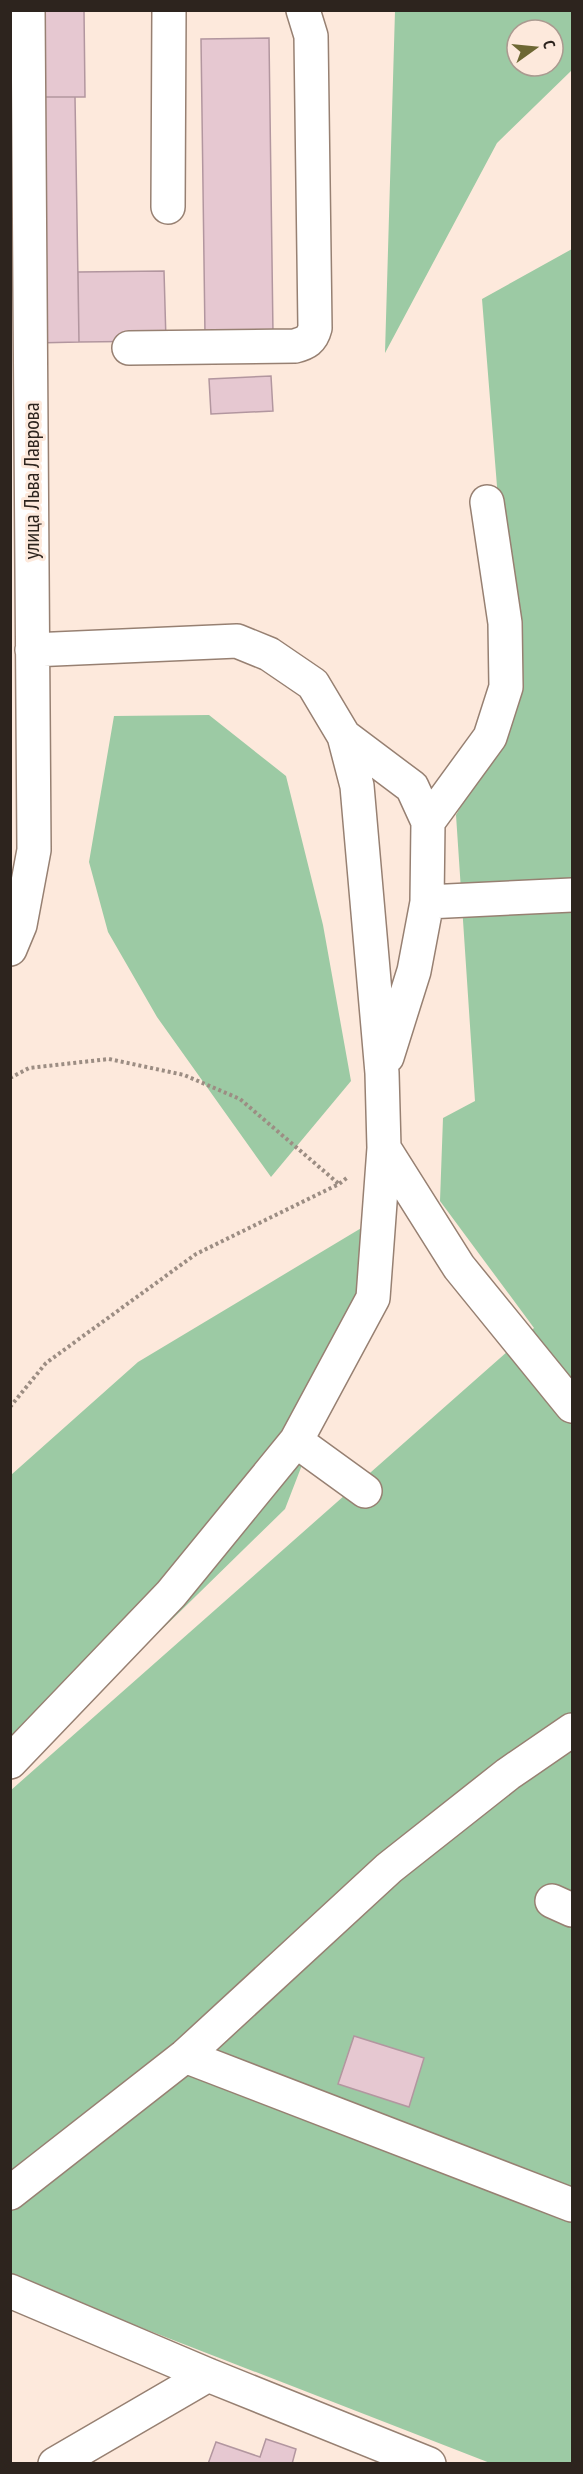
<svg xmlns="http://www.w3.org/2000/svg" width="583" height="2474" viewBox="0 0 583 2474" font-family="'PT Sans Narrow',sans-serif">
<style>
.green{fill:#9ccaa4;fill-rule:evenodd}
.building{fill:#e6c8d1;stroke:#b2969f;stroke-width:1.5}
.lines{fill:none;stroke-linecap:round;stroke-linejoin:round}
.minor-casing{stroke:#978072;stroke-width:36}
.path{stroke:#9c8d83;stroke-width:4;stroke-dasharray:3 3;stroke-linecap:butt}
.minor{stroke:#fff;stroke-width:33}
.labels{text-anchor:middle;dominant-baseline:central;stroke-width:6;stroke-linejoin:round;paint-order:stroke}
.street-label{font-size:22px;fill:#2d241e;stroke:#fde9dc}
</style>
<rect width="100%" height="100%" fill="#fde9dc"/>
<!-- green -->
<path class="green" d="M 395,11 L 572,11 L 572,70 L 497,143 L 385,353 ZM 517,30 L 553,30 L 553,66 L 517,66 Z
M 572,249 L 572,2463 L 490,2463 L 11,2277 L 10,1791 L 534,1328 L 440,1201 L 443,1118 L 475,1101 L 456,815 L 515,711 L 482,299 Z
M 209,715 L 286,776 L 323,925 L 351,1081 L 271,1177 L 157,1017 L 108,932 L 89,862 L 114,716 Z
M 363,1227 L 358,1320 L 285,1509 L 11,1777 L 11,1475 L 138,1362 Z"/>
<!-- building -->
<path class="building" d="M 30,10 L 84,10 L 85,97 L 32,97 Z
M 269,38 L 273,334 L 205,335 L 201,39 Z
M 32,97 L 75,97 L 79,342 L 35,343 Z
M 164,271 L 166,341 L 79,342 L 78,272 Z
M 271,376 L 273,411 L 211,414 L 209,379 Z
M 354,2036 L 424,2058 L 409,2107 L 338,2084 Z
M 266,2439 L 296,2449 L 292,2464 L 208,2464 L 216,2442 L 260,2457 Z"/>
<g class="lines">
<!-- minor casing -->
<g class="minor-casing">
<path id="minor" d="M 168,207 L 169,10
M 129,348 L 295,346 C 306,343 312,340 315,328 L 311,36 L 303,10
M 344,736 L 412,787 L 428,822
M 427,902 L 572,895
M 10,949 L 20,925 L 34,850 L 28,10
M 387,1057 L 414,971 L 427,902 L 428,822 L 490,737 L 506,687 L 505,623 L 487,502
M 384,1148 L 459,1267 L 572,1406
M 296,1441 L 365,1491
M 10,1762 L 171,1594 L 296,1441 L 373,1298 L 384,1148 L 382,1073 L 357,786 L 344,736 L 313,684 L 269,654 L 237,641 L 32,650
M 552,1901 L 572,1910
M 185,2056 L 572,2205
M 10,2193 L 185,2056 L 389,1868 L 508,1774 L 572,1730
M 10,2291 L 208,2375 L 429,2464
M 55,2464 L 208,2375"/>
</g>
<!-- path -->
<path class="path" d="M 10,1078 L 29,1068 L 109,1059 L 184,1075 L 240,1099 L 339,1184
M 10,1407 L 46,1363 L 196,1254 L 339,1184 L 348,1177"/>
<!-- minor -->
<use href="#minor" class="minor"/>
</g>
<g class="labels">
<!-- street labels -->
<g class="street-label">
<text transform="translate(31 481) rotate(-90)">улица Льва Лаврова</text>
</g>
</g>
<!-- border -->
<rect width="583" height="2474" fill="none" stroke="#2d241e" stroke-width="24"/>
<!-- north arrow -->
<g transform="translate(535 48) rotate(75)"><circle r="28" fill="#fde9dc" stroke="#aa9a90" stroke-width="1.5"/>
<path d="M0-4.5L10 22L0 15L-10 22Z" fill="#6d6733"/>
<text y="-9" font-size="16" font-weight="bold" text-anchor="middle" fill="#2d241e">С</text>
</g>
</svg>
